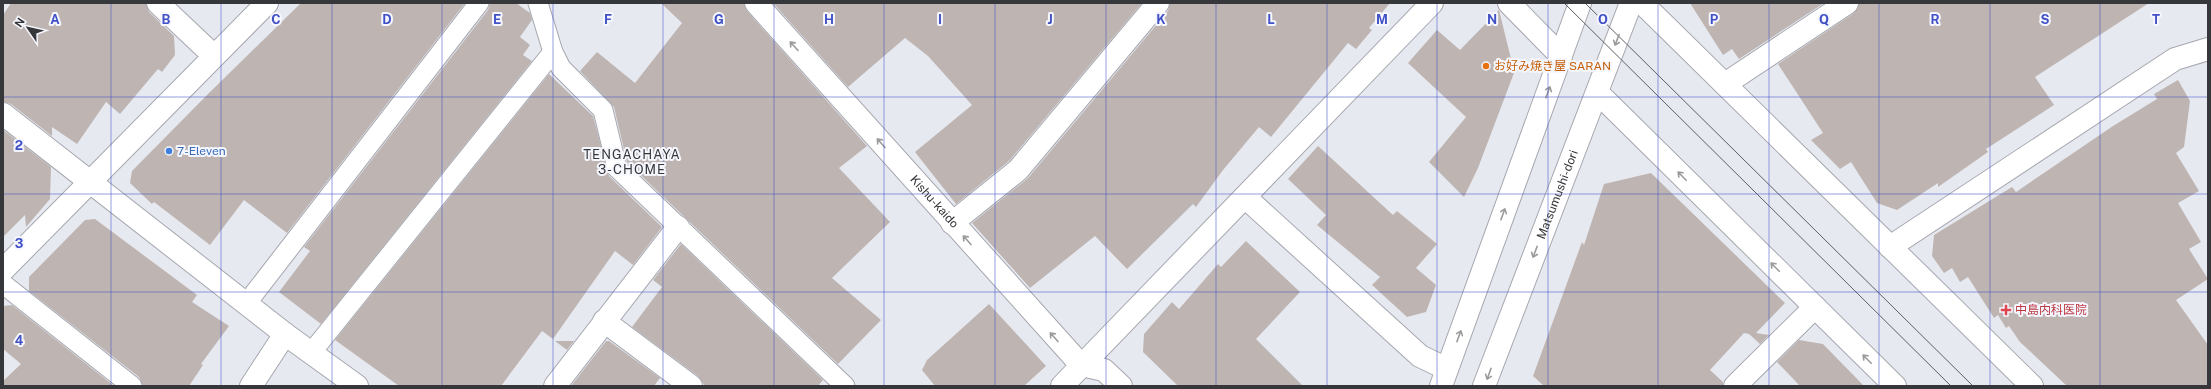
<svg xmlns="http://www.w3.org/2000/svg" width="2211" height="389" viewBox="0 0 2211 389" font-family="'Public Sans','Noto Sans JP',sans-serif">
<style>
.building{fill:#beb5b2}
.lines{fill:none;stroke-linecap:round;stroke-linejoin:round}
.service-casing{stroke:#a6a7af;stroke-width:21}
.minor-casing{stroke:#a6a7af;stroke-width:24}
.tertiary-casing{stroke:#a6a7af;stroke-width:24}
.service{stroke:#fff;stroke-width:19}
.minor{stroke:#fff;stroke-width:22}
.tertiary{stroke:#fff;stroke-width:22}
.tram{stroke:#5f6064;stroke-width:1}
.oneway{stroke:#9a9b9c}
.grid{fill:none;stroke:#4151c5;stroke-width:1;stroke-opacity:0.55}
.food-dot{fill:#e8710a;stroke:#f5f6fe;stroke-width:1.5}
.shop-dot{fill:#3f7fe0;stroke:#f5f6fe;stroke-width:1.5}
.health-dot{fill:#e0444e;stroke:#f5f6fe;stroke-width:1.5}
.labels{text-anchor:middle;dominant-baseline:central;stroke-width:4;stroke-linejoin:round;paint-order:stroke}
.food-label{font-size:12px;fill:#c56008;stroke:#f5f6fe;text-anchor:start}
.shop-label{font-size:12px;fill:#366cbe;stroke:#f5f6fe;text-anchor:start}
.street-label{font-size:12px;fill:#36373a;stroke:#f5f6fe}
.health-label{font-size:12px;fill:#be3a42;stroke:#f5f6fe;text-anchor:start}
.neighbourhood-label{font-size:13px;letter-spacing:1px;fill:#36373a;stroke:#f5f6fe}
.grid-label{font-size:13px;text-anchor:middle;font-weight:bold;fill:#4151c5;stroke:#f5f6fe;stroke-width:4;stroke-linejoin:round;paint-order:stroke}
</style>
<rect width="100%" height="100%" fill="#e7e9f1"/>
<!-- building -->
<path class="building" d="M 11,3 L 146,3 L 149,12 L 174,36 L 175,55 L 162,72 L 158,69 L 120,114 L 106,102 L 77,144 L 52,127 L 52,136 L 11,104 L 3,102 L 3,15 Z
M 301,3 L 465,3 L 287,233 L 244,200 L 210,245 L 154,202 L 152,204 L 130,183 L 132,171 L 209,93 Z
M 490,3 L 516,3 L 530,13 L 532,20 L 520,37 L 530,45 L 523,55 L 532,61 L 321,324 L 279,292 L 310,251 L 304,247 L 488,10 Z
M 661,3 L 744,3 L 747,11 L 867,146 L 839,168 L 890,222 L 832,278 L 881,320 L 838,364 L 627,162 L 614,107 L 580,71 L 597,52 L 635,83 L 682,23 Z
M 773,3 L 1142,3 L 1009,161 L 956,204 L 915,152 L 972,105 L 928,56 L 905,38 L 848,87 Z
M 1170,3 L 1390,3 L 1369,28 L 1372,30 L 1356,49 L 1348,43 L 1271,137 L 1259,127 L 1223,170 L 1196,207 L 1193,204 L 1127,269 L 1095,236 L 1030,288 L 972,223 L 1028,178 L 1168,11 Z
M 1690,3 L 1824,3 L 1739,59 L 1732,49 L 1723,55 Z
M 1859,3 L 2149,3 L 2035,77 L 2054,105 L 1986,149 L 1988,152 L 1938,187 L 1938,183 L 1897,210 L 1877,203 L 1851,162 L 1840,169 L 1811,140 L 1823,133 L 1778,64 L 1854,13 Z
M 1499,10 L 1512,63 L 1517,65 L 1478,168 L 1464,197 L 1429,162 L 1466,117 L 1408,63 L 1437,30 L 1460,50 Z
M 549,74 L 593,116 L 609,176 L 662,227 L 633,265 L 615,251 L 553,339 L 542,331 L 501,386 L 399,386 L 335,340 Z
M 2178,80 L 2190,101 L 2184,147 L 2176,153 L 2199,191 L 2178,203 L 2201,242 L 2189,249 L 2208,279 L 2176,300 L 2208,345 L 2208,386 L 2067,386 L 2020,342 L 2009,326 L 2006,328 L 1998,315 L 1994,318 L 1968,277 L 1960,282 L 1952,268 L 1944,273 L 1932,256 L 1934,235 L 2012,187 L 2016,192 L 2113,126 L 2157,99 L 2154,94 Z
M 3,130 L 51,167 L 50,199 L 26,227 L 25,215 L 3,237 Z
M 1318,146 L 1393,215 L 1397,211 L 1437,244 L 1416,268 L 1436,285 L 1426,312 L 1407,317 L 1372,285 L 1380,277 L 1317,225 L 1326,215 L 1288,179 Z
M 1651,173 L 1785,303 L 1756,333 L 1769,335 L 1760,344 L 1749,334 L 1744,333 L 1710,370 L 1723,382 L 1723,386 L 1544,386 L 1533,376 L 1582,242 L 1584,245 L 1604,184 Z
M 95,219 L 197,295 L 192,302 L 229,326 L 201,364 L 203,365 L 189,386 L 143,386 L 139,377 L 29,291 L 29,277 L 85,220 Z
M 1246,241 L 1300,292 L 1256,339 L 1303,386 L 1178,386 L 1143,352 L 1144,334 L 1172,302 L 1179,309 L 1218,264 L 1221,267 Z
M 681,244 L 823,380 L 818,386 L 705,386 L 698,376 L 632,327 L 662,287 L 653,280 Z
M 989,304 L 1046,366 L 1024,386 L 935,386 L 922,370 L 927,360 Z
M 12,305 L 114,386 L 3,386 L 3,381 L 21,364 L 3,349 L 3,306 Z
M 1799,340 L 1823,344 L 1864,386 L 1800,386 L 1777,362 Z
M 555,341 L 574,341 L 567,350 Z
M 606,341 L 609,341 L 660,378 L 654,386 L 571,386 Z"/>
<g class="lines">
<!-- service casing -->
<g class="service-casing">
<path id="service" d="M 538,3 L 553,52 L 561,68 L 603,110 L 617,168 L 845,386
M 3,284 L 132,386
M 246,304 L 479,3
M 311,353 L 553,52"/>
</g>
<!-- minor casing -->
<g class="minor-casing">
<g id="minor">
<path d="M 158,3 L 214,56"/>
<path id="s1" d="M 756,3 L 1081,365"/>
<path d="M 1642,3 L 2032,386"/>
<path d="M 1725,84 L 1847,3"/>
<path d="M 1598,93 L 1895,386"/>
<path d="M 1245,197 L 1420,356 L 1447,369"/>
<path d="M 952,223 L 1018,170 L 1158,3"/>
<path d="M 604,321 L 691,386"/>
<path d="M 555,386 L 678,227"/>
<path d="M 1735,386 L 1815,307"/>
</g>
</g>
<!-- tertiary casing -->
<g class="tertiary-casing">
<g id="tertiary">
<path d="M 1509,3 L 1561,56"/>
<path d="M 3,114 L 285,334 L 357,386"/>
<path d="M 1890,247 L 2175,59 L 2208,49"/>
<path d="M 3,270 L 267,3"/>
<path d="M 1081,365 L 1104,370 L 1121,386"/>
<path d="M 251,386 L 285,334"/>
<path d="M 1062,386 L 1432,3"/>
<path d="M 1441,386 L 1580,3"/>
<path id="s2" d="M 1484,386 L 1631,3"/>
</g>
</g>
<!-- service -->
<use href="#service" class="service"/>
<!-- minor -->
<use href="#minor" class="minor"/>
<!-- tertiary -->
<use href="#tertiary" class="tertiary"/>
<!-- tram -->
<path class="tram" d="M 1564,3 L 1951,386
M 1585,3 L 1973,386"/>
</g>
<!-- one-way arrows -->
<defs><path id="oneway-shaft" d="M-6 0H5M1.5-3L5.5 0L1.5 3" fill="none" stroke-width="1.6" stroke-linecap="round" stroke-linejoin="round"/></defs>
<g class="oneway">
<use href="#oneway-shaft" transform="translate(1617 40) rotate(111)"/>
<use href="#oneway-shaft" transform="translate(794 46) rotate(-132)"/>
<use href="#oneway-shaft" transform="translate(1548 92) rotate(-70)"/>
<use href="#oneway-shaft" transform="translate(881 143) rotate(-132)"/>
<use href="#oneway-shaft" transform="translate(1682 176) rotate(-135)"/>
<use href="#oneway-shaft" transform="translate(1503 214) rotate(-70)"/>
<use href="#oneway-shaft" transform="translate(967 240) rotate(-132)"/>
<use href="#oneway-shaft" transform="translate(1535 252) rotate(111)"/>
<use href="#oneway-shaft" transform="translate(1775 267) rotate(-135)"/>
<use href="#oneway-shaft" transform="translate(1459 336) rotate(-70)"/>
<use href="#oneway-shaft" transform="translate(1054 337) rotate(-132)"/>
<use href="#oneway-shaft" transform="translate(1867 359) rotate(-135)"/>
<use href="#oneway-shaft" transform="translate(1489 374) rotate(110)"/>
</g>
<!-- grid -->
<path class="grid" d="M 111,3 L 111,386M 221,3 L 221,386M 332,3 L 332,386M 442,3 L 442,386M 553,3 L 553,386M 663,3 L 663,386M 774,3 L 774,386M 884,3 L 884,386M 995,3 L 995,386M 1106,3 L 1106,386M 1216,3 L 1216,386M 1327,3 L 1327,386M 1437,3 L 1437,386M 1548,3 L 1548,386M 1658,3 L 1658,386M 1769,3 L 1769,386M 1879,3 L 1879,386M 1990,3 L 1990,386M 2100,3 L 2100,386M 3,97 L 2208,97M 3,194 L 2208,194M 3,292 L 2208,292"/>
<!-- markers -->
<circle class="food-dot" cx="1486" cy="66" r="4"/>
<circle class="shop-dot" cx="169" cy="151" r="4"/>
<path class="health-dot" d="M2004 304h4v4h4v4h-4v4h-4v-4h-4v-4h4z"/>
<g class="labels">
<!-- food labels -->
<g class="food-label">
<text x="1494" y="66">お好み焼き屋 SARAN</text>
</g>
<!-- shop labels -->
<g class="shop-label">
<text x="177" y="151">7-Eleven</text>
</g>
<!-- street labels -->
<g class="street-label">
<text stroke="none"><textPath href="#s2" startOffset="205">Matsumushi-dori</textPath></text>
<text stroke="none"><textPath href="#s1" startOffset="267">Kishu-kaido</textPath></text>
</g>
<!-- health labels -->
<g class="health-label">
<text x="2015" y="310">中島内科医院</text>
</g>
<!-- neighbourhood labels -->
<g class="neighbourhood-label">
<text x="632" y="154">TENGACHAYA<tspan x="632" dy="15">3-CHOME</tspan></text>
</g>
</g>
<g class="grid-label">
<text x="55" y="24">A</text>
<text x="166" y="24">B</text>
<text x="276" y="24">C</text>
<text x="387" y="24">D</text>
<text x="497" y="24">E</text>
<text x="608" y="24">F</text>
<text x="719" y="24">G</text>
<text x="829" y="24">H</text>
<text x="940" y="24">I</text>
<text x="1050" y="24">J</text>
<text x="1161" y="24">K</text>
<text x="1271" y="24">L</text>
<text x="1382" y="24">M</text>
<text x="1492" y="24">N</text>
<text x="1603" y="24">O</text>
<text x="1714" y="24">P</text>
<text x="1824" y="24">Q</text>
<text x="1935" y="24">R</text>
<text x="2045" y="24">S</text>
<text x="2156" y="24">T</text>
<text x="19" y="150">2</text>
<text x="19" y="248">3</text>
<text x="19" y="345">4</text>
</g>
<!-- border -->
<rect width="2211" height="389" fill="none" stroke="#36373a" stroke-width="8"/>
<!-- north arrow -->
<g transform="translate(28 28) rotate(304)" stroke="#f5f6fe" stroke-width="3" paint-order="stroke">
<path d="M0-3L7 15L0 10L-7 15Z" fill="#36373a"/>
<text y="-6" font-size="11" font-weight="bold" text-anchor="middle" fill="#36373a">N</text>
</g>
</svg>
